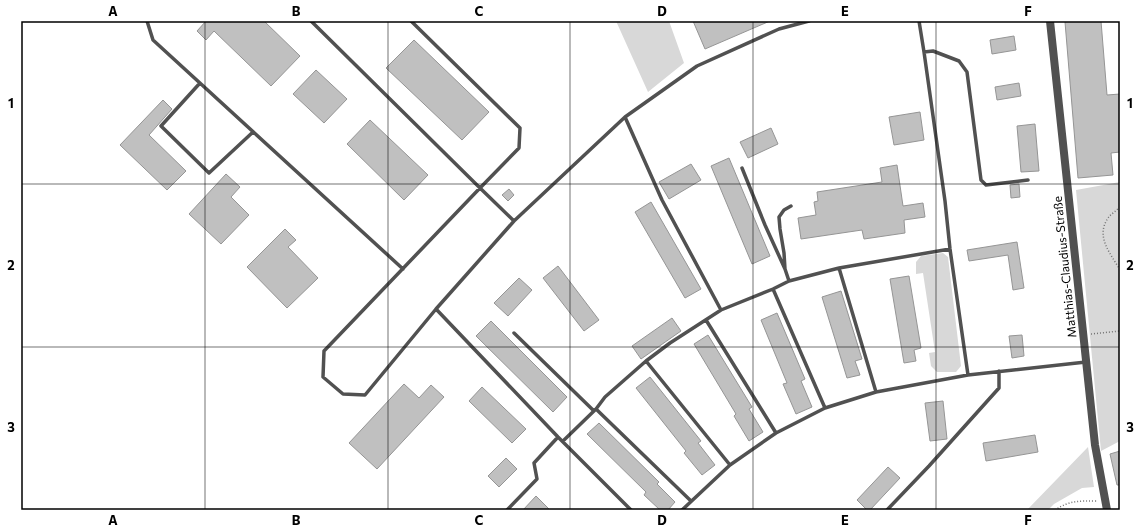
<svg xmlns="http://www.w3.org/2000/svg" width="1141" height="531" viewBox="0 0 1141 531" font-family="Commissioner,sans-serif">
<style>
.green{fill:#d8d8d8}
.building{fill:#c0c0c0;stroke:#959595}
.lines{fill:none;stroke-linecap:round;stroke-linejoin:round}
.path{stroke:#737373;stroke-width:1.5;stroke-dasharray:1 2;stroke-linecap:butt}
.service{stroke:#515151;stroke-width:3.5}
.tertiary{stroke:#515151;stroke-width:8}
.grid{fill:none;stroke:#000;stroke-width:1;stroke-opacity:0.55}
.labels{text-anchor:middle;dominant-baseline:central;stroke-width:3;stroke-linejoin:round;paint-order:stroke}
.street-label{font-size:12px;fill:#000;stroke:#fff}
.neatline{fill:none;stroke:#000;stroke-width:1.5}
.grid-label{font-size:13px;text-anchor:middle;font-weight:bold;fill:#000}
</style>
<rect width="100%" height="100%" fill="#fff"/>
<!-- green -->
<path class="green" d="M 616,21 L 669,21 L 684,63 L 648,92 Z
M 1120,182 L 1120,441 L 1101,451 L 1076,190 Z
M 943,253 L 948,257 L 961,366 L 956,372 L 937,372 L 931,366 L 929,353 L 935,352 L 923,273 L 916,274 L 916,262 L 921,256 Z
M 1088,447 L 1094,487 L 1082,488 L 1054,504 L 1048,510 L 1027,510 Z"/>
<!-- building -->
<path class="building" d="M 206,21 L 264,21 L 300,56 L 271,86 L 214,31 L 206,40 L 197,31 Z
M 693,21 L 770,21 L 705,49 Z
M 1071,21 L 1101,21 L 1107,95 L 1120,94 L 1120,152 L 1111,153 L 1113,175 L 1078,178 L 1065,22 Z
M 1014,36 L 1016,50 L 992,54 L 990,40 Z
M 414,40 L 489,112 L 462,140 L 386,68 Z
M 316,70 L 347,99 L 324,123 L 293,94 Z
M 1019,83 L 1021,96 L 997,100 L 995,87 Z
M 163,100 L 172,109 L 149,135 L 186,171 L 167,190 L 120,145 Z
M 920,112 L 924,140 L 894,145 L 889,117 Z
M 370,120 L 428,175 L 404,200 L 347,144 Z
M 1035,124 L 1039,171 L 1021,172 L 1017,126 Z
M 771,128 L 778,144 L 748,158 L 740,142 Z
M 729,158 L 770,256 L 752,264 L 711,166 Z
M 691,164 L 701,180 L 669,199 L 659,182 Z
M 897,165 L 903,206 L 923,203 L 925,217 L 904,220 L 905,233 L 864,239 L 862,230 L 801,239 L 798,218 L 816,215 L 814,202 L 818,201 L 817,192 L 882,182 L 880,168 Z
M 226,174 L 240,187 L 231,197 L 249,215 L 221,244 L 189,214 Z
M 1019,184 L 1020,197 L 1011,198 L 1010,185 Z
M 509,189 L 514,195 L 508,201 L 502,195 Z
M 651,202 L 701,289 L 685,298 L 635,212 Z
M 285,229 L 296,240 L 288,247 L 318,278 L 287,308 L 247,267 Z
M 1017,242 L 1024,288 L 1013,290 L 1008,255 L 969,261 L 967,250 Z
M 558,266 L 599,320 L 584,331 L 543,278 Z
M 909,276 L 921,348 L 914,350 L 916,361 L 904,363 L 890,279 Z
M 519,278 L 532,290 L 508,316 L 494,303 Z
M 841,291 L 862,359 L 855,361 L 860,375 L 847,378 L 822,297 Z
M 777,313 L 805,379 L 801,381 L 812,407 L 796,414 L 783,384 L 787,383 L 761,320 Z
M 672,318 L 681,331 L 641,359 L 632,346 Z
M 491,321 L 567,397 L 553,412 L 476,336 Z
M 708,335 L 752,407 L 749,409 L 763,432 L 749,441 L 734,416 L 736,414 L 694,344 Z
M 1022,335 L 1024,356 L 1012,358 L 1009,336 Z
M 650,377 L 701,441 L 698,443 L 715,465 L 702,475 L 684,453 L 686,451 L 636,388 Z
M 404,384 L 419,398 L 431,385 L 444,397 L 377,469 L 349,443 Z
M 482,387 L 526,429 L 512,443 L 469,401 Z
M 943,401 L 947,439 L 930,441 L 925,403 Z
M 599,423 L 659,482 L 657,484 L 675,502 L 668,510 L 660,510 L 644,495 L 646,492 L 587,434 Z
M 1035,435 L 1038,452 L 986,461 L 983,443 Z
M 1120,451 L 1120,485 L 1117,485 L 1110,454 Z
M 506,458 L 517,469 L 499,487 L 488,476 Z
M 888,467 L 900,478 L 870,510 L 867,510 L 857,500 Z
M 536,496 L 550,510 L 523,510 Z"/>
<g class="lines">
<!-- path -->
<path class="path" d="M 1120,207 C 1116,211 1111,214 1108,218 C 1095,237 1111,254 1120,270
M 1091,334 L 1120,331
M 1055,510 C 1070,500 1080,501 1097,501"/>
<!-- service -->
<path class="service" d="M 147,21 L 153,40 L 403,269
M 311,21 L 480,188 L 519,148 L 520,128 L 411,21
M 919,21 L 924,52 L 945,201 L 950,249 L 968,375
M 924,52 L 933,51 L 959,61 L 967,72 L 981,180 L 986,185 L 1028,180
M 200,83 L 161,126 L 209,173 L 253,132
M 625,117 L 662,200 L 721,310
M 742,168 L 765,225 L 785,269
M 514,221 L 480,188 L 324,351 L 323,377 L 343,394 L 365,395 L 436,309 L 514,221 L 625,117 L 697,66 L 779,29 L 809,21
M 839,268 L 876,392
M 789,281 L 785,269 L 784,253 L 780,229 L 779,217 L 784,210 L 791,206
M 773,289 L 825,408
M 436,309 L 558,437 L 631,510
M 706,320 L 776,433
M 514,333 L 594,411
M 646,361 L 730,465
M 596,409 L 691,501
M 563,441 L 596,409 L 605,397 L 646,361 L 670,343 L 721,310 L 773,289 L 789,281 L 839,268 L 950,249
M 507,510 L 537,479 L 534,463 L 558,437
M 682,510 L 730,465 L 776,433 L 825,408 L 876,392 L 968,375 L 1086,362
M 887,510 L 929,466 L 999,388 L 999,371"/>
<!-- tertiary -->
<path class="tertiary" d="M 1050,21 L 1095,445 L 1107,510"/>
</g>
<!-- grid -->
<path class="grid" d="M 205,21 L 205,510M 388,21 L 388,510M 570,21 L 570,510M 753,21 L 753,510M 936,21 L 936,510M 21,184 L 1120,184M 21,347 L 1120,347"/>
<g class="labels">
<!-- street labels -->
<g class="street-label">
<text transform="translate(1064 267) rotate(-96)">Matthias-Claudius-Straße</text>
</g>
</g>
<!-- border -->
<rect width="1141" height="531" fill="none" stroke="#ffffff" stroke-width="44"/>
<rect x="22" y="22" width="1097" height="487" class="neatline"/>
<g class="grid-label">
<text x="113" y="16">A</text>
<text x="296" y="16">B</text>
<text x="479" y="16">C</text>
<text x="662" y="16">D</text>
<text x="845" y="16">E</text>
<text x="1028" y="16">F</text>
<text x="11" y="108">1</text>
<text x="1130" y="108">1</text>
<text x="11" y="270">2</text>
<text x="1130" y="270">2</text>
<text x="11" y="432">3</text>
<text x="1130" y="432">3</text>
<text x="113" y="525">A</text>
<text x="296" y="525">B</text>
<text x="479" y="525">C</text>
<text x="662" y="525">D</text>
<text x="845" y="525">E</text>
<text x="1028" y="525">F</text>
</g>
</svg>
